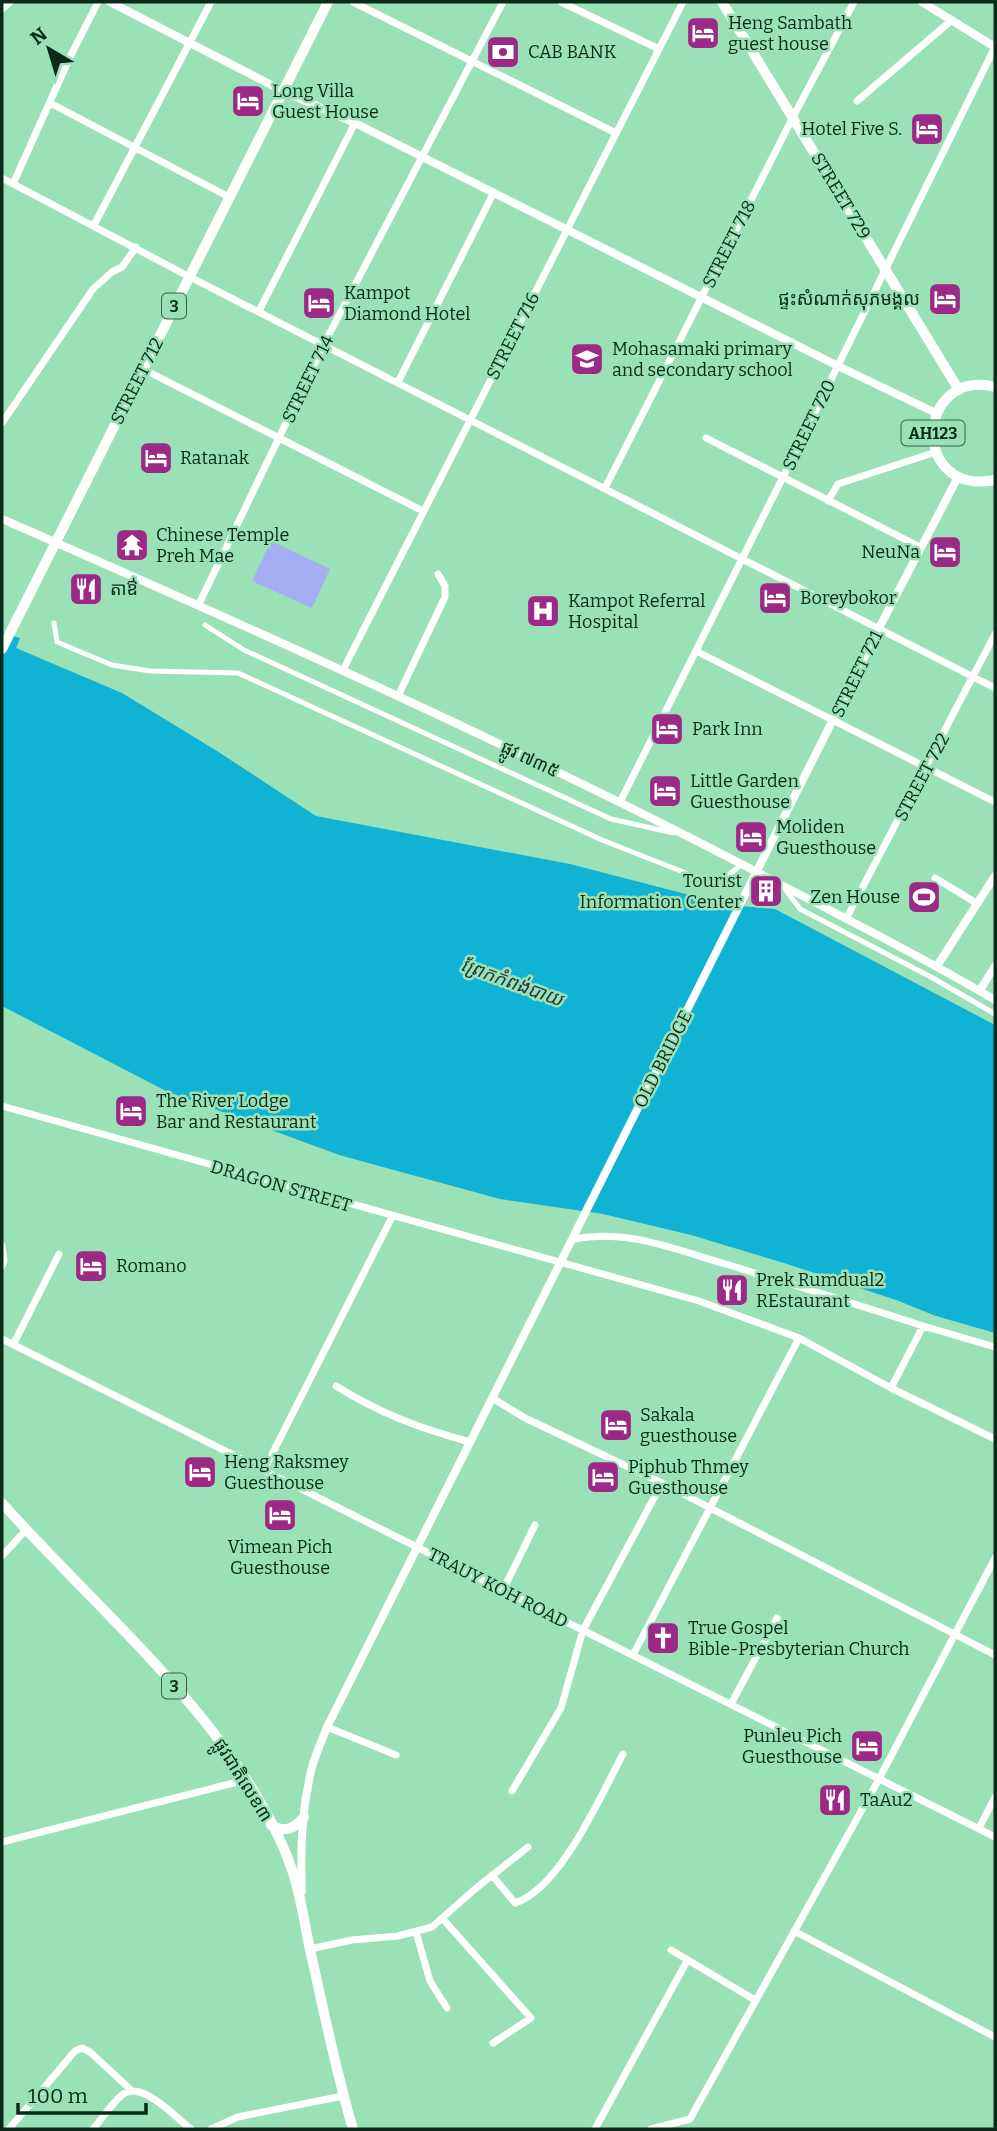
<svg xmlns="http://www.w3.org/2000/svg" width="997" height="2131" viewBox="0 0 997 2131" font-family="Bitter,'Noto Sans Khmer',serif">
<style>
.green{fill:#a4aef3}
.water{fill:#11b3d4}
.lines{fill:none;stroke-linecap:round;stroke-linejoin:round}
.pedestrian{stroke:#fff;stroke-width:5}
.minor{stroke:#fff;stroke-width:7}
.tertiary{stroke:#fff;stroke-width:8}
.primary{stroke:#fff;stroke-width:10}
.trunk{stroke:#fff;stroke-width:10}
.labels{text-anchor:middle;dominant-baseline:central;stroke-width:5;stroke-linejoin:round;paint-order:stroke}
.shield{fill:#9ae1b7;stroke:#376149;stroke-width:2}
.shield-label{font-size:16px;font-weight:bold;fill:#0c2a1a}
.poi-label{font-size:18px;fill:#0c2a1a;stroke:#9ae1b7;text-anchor:start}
.street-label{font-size:18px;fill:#0c2a1a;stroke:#9ae1b7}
.water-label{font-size:19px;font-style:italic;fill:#22383f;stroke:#9ae1b7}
</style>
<rect width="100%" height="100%" fill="#9ae1b7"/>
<!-- green -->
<path class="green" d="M 271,541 L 330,569 L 312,608 L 252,581 Z"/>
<!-- water -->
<path class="water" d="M 2,632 L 20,638 L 16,648 L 122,693 L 217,751 L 316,816 L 570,864 L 728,905 L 775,909 L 995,1025 L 995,1333 L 936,1316 L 896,1300 L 784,1263 L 691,1235 L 603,1214 L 500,1199 L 339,1155 L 166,1091 L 2,1006 Z"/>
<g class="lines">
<!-- pedestrian -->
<path class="pedestrian" d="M 54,623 L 57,642 L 112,665 L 150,671 L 238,673 L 602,840 L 696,877 L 725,878 L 742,864
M 205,625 L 244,650 L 611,819 L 674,833
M 785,889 L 800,909 L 931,977 L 995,1014"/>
<!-- minor -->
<path class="minor" d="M 353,2 L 616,133
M 561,2 L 659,49
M 2,9 L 10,2
M 857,101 L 952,20
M 50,103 L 229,197
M 2,178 L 188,276 L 995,688
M 13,184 L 70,57 L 98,2
M 94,225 L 211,2
M 259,311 L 355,123
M 143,369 L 423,511
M 398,382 L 494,192
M 2,423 L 93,289 L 112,272 L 122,267 L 136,247
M 706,438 L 920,547
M 605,488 L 793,117 L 854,2
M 828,501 L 838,484 L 936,452
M 199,604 L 324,344 L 503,2
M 696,651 L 995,802
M 343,670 L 683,2
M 398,696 L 445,597 L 445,586 L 438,574
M 620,802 L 783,477 L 995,47
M 935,878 L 978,904
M 846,919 L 995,634
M 2,1106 L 699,1301 L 799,1338 L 891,1388 L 995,1439
M 574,1239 C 627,1228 679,1251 729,1265 C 794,1285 859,1305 923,1326
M 2,1246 L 4,1261 L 2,1266
M 2,1339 L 995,1837
M 13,1345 L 59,1254
M 336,1386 C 381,1414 419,1428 470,1442
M 891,1388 L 923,1326 L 995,1347
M 492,1398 L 525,1418 L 662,1483 L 995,1655
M 264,1470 L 392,1217
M 2,1556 L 26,1530
M 503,1590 L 535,1525
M 633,1655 L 799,1338
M 731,1704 L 777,1618
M 327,1727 L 396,1755
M 512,1791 L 561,1708 L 583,1630 L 662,1483
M 979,1828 L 995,1797
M 2,1842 L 245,1780
M 492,1875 L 515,1903 C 561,1888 601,1795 623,1754
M 442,1918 L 531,2018 L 493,2043
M 794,1931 L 995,2037
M 416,1932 L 430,1981 L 447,2008
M 310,1949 L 352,1940 L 398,1936 L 432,1927 L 475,1889 L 528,1847
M 671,1950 L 755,2000
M 9,2129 L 75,2051 L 82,2048 L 90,2052 L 131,2090
M 93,2129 C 102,2119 111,2104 122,2095 C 141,2079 175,2117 191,2129
M 211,2129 L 238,2117 L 343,2096
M 595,2129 L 687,1961
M 651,2129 L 690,2119 L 879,1779 L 995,1558"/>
<!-- tertiary -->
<path class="tertiary" d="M 110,2 L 283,91 L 355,123 L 838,366 L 936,413
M 922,2 L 995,47
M 2,519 C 270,636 536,755 795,892 C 862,927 930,961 995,1000
M 937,966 L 995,876
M 980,990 L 995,966
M 302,1891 C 300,1851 302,1807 312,1767 C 316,1754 322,1740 327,1727 L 879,628 L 958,477"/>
<!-- primary -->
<path class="primary" d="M 722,2 L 959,390
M 995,387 C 916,367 910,497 995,480"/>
<!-- trunk -->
<path class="trunk" d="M 2,649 L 328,2
M 2,1503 C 99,1612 230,1718 287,1856 C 301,1891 303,1919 311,1954 C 324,2012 336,2072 353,2129
M 271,1825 C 285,1833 294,1829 304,1817"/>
</g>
<!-- icons -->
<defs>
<g id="hotel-square" transform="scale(1.75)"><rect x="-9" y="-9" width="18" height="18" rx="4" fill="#9c2985" stroke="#9ae1b7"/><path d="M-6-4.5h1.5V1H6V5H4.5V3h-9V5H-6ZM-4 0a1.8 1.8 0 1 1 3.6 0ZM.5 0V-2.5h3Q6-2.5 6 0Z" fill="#fff"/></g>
<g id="bank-square" transform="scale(1.75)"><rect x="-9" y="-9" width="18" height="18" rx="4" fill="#9c2985" stroke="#9ae1b7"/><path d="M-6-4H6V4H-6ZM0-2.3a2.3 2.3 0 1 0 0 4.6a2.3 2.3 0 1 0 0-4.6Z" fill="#fff"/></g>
<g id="school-square" transform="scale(1.75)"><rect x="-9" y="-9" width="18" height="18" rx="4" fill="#9c2985" stroke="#9ae1b7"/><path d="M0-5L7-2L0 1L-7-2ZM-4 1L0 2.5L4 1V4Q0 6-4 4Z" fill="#fff"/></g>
<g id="temple-square" transform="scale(1.75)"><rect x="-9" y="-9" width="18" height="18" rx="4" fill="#9c2985" stroke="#9ae1b7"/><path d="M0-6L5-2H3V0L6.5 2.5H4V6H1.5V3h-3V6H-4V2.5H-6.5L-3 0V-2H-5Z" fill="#fff"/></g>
<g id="restaurant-square" transform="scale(1.75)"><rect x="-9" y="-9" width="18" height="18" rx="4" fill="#9c2985" stroke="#9ae1b7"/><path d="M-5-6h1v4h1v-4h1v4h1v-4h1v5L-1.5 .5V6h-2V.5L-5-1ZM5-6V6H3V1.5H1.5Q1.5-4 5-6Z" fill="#fff"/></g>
<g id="hospital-square" transform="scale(1.75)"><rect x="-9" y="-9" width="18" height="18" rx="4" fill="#9c2985" stroke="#9ae1b7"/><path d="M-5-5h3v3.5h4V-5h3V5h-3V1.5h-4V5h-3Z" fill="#fff"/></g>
<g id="building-square" transform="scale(1.75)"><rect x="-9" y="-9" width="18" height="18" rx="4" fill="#9c2985" stroke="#9ae1b7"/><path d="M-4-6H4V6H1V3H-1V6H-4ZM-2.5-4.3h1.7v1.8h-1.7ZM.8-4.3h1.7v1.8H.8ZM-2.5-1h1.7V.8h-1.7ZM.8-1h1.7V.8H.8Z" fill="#fff"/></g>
<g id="stadium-square" transform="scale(1.75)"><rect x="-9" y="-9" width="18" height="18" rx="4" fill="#9c2985" stroke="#9ae1b7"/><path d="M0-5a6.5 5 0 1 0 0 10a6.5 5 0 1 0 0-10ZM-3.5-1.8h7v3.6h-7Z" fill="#fff"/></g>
<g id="church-square" transform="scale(1.75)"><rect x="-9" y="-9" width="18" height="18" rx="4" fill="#9c2985" stroke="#9ae1b7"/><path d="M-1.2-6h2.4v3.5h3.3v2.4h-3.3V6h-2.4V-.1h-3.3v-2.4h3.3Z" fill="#fff"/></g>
</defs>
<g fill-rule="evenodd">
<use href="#hotel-square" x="703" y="33"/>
<use href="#bank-square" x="503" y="52"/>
<use href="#hotel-square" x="248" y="101"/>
<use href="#hotel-square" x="927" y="129"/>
<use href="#hotel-square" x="945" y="299"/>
<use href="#hotel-square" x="319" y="303"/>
<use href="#school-square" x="587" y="359"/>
<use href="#hotel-square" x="156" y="458"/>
<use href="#temple-square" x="132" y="545"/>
<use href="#hotel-square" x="945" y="552"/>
<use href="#restaurant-square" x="86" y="589"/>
<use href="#hotel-square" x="775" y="598"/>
<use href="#hospital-square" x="543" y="611"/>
<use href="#hotel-square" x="667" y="729"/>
<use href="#hotel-square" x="665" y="791"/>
<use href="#hotel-square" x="751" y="837"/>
<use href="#building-square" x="766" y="891"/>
<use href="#stadium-square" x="924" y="897"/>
<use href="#hotel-square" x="131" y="1111"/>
<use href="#hotel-square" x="91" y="1266"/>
<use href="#restaurant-square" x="732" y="1290"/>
<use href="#hotel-square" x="616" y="1425"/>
<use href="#hotel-square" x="200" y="1472"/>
<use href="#hotel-square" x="603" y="1477"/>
<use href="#hotel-square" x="280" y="1515"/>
<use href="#church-square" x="663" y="1638"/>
<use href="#hotel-square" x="867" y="1746"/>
<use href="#restaurant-square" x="835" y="1800"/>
</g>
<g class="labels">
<!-- shield labels -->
<g class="shield">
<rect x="162" y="293.5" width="24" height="25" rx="5"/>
<rect x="901.5" y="420.5" width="63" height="25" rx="5"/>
<rect x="162" y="1673.5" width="24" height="25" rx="5"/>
</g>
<g class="shield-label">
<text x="174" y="306">3</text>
<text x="933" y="433">AH123</text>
<text x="174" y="1686">3</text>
</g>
<!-- poi labels -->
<g class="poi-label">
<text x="728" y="23">Heng Sambath<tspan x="728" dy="21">guest house</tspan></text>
<text x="528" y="52">CAB BANK</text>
<text x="272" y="91">Long Villa<tspan x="272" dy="21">Guest House</tspan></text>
<text x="902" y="129" text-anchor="end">Hotel Five S.</text>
<text x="344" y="293">Kampot<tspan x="344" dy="21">Diamond Hotel</tspan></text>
<text x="920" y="299" text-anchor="end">ផ្ទះសំណាក់សុភមង្គល</text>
<text x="612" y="349">Mohasamaki primary<tspan x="612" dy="21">and secondary school</tspan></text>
<text x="180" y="458">Ratanak</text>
<text x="156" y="535">Chinese Temple<tspan x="156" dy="21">Preh Mae</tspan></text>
<text x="920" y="552" text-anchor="end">NeuNa</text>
<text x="110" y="589">តាឳ</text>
<text x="800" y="598">Boreybokor</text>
<text x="568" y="601">Kampot Referral<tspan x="568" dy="21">Hospital</tspan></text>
<text x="692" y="729">Park Inn</text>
<text x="690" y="781">Little Garden<tspan x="690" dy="21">Guesthouse</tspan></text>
<text x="776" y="827">Moliden<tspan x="776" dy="21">Guesthouse</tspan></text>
<text x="742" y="881" text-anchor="end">Tourist<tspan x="742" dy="21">Information Center</tspan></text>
<text x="900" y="897" text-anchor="end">Zen House</text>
<text x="156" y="1101">The River Lodge<tspan x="156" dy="21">Bar and Restaurant</tspan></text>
<text x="116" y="1266">Romano</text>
<text x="756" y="1280">Prek Rumdual2<tspan x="756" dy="21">REstaurant</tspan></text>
<text x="640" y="1415">Sakala<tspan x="640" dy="21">guesthouse</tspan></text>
<text x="224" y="1462">Heng Raksmey<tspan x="224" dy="21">Guesthouse</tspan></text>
<text x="628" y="1467">Piphub Thmey<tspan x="628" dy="21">Guesthouse</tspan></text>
<text x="280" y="1547" text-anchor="middle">Vimean Pich<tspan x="280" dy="21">Guesthouse</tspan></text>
<text x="688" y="1628">True Gospel<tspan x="688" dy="21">Bible-Presbyterian Church</tspan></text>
<text x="842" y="1736" text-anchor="end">Punleu Pich<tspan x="842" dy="21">Guesthouse</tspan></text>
<text x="860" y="1800">TaAu2</text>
</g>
<!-- street labels -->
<g class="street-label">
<text transform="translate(841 196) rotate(59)">STREET 729</text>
<text transform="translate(729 244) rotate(-63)">STREET 718</text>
<text transform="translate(513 336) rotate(-63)">STREET 716</text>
<text transform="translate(308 379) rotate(-64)">STREET 714</text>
<text transform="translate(137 381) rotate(-63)">STREET 712</text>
<text transform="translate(809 425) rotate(-64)">STREET 720</text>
<text transform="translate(857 674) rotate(-64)">STREET 721</text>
<text transform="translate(530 759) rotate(25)">ផ្លូវ ៧៣៥</text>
<text transform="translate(922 777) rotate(-62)">STREET 722</text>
<text transform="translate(663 1059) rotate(-63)">OLD BRIDGE</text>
<text transform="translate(281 1186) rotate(16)">DRAGON STREET</text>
<text transform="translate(498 1588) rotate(27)">TRAUY KOH ROAD</text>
<text transform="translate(243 1780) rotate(58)">ផ្លូវជាតិលេខ៣</text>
</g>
<!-- water labels -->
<g class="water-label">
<text transform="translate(512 982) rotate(20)">ព្រែកកំពង់បាយ</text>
</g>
</g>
<!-- border -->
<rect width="997" height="2131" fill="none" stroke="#0c2a1a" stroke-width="7"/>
<!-- north arrow -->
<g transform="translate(49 49) rotate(322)" stroke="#9ae1b7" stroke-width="5" paint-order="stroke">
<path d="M0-5L12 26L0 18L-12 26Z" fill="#0c2a1a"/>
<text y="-10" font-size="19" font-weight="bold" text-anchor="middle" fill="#0c2a1a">N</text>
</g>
<!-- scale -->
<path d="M18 2103v10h128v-10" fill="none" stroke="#0c2a1a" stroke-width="3.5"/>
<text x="28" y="2103" font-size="21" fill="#0c2a1a" stroke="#9ae1b7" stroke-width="5" paint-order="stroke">100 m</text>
</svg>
